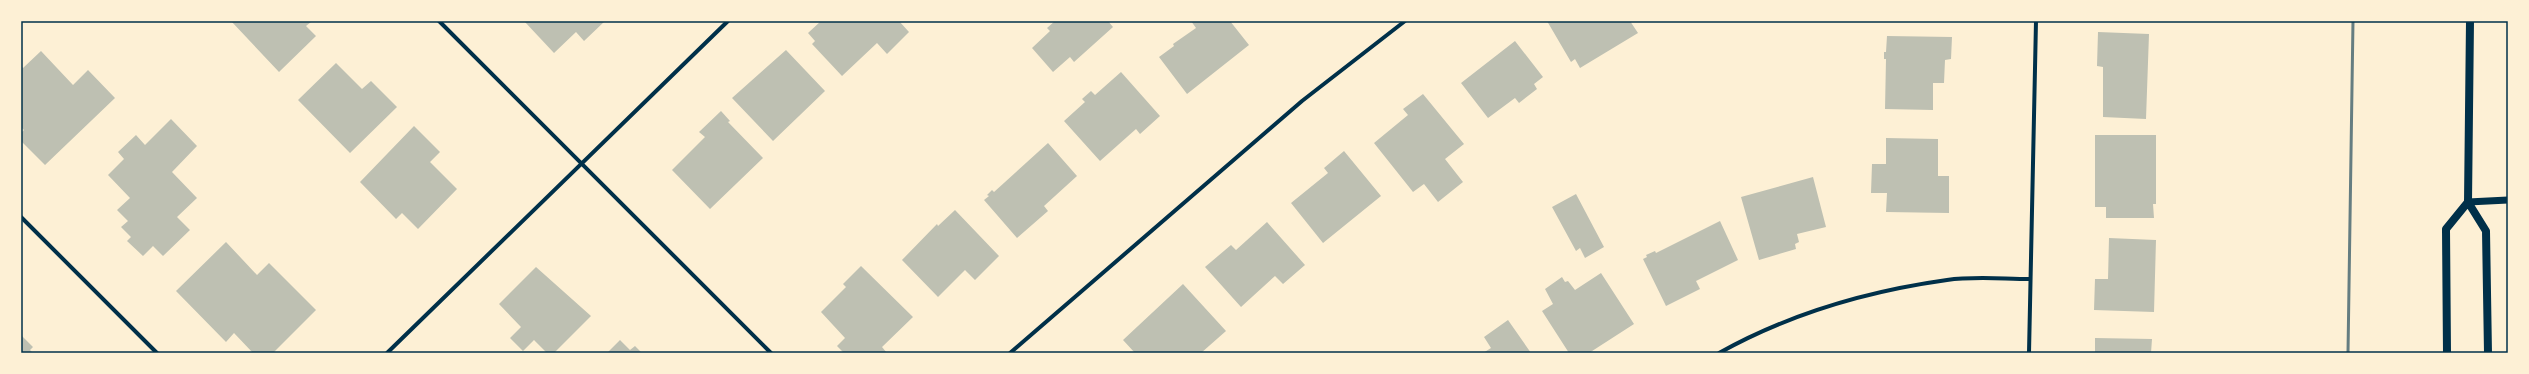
<svg xmlns="http://www.w3.org/2000/svg" width="2529" height="374" viewBox="0 0 2529 374" font-family="Poppins,sans-serif">
<style>
.building{fill:#bec0b2}
.lines{fill:none;stroke-linecap:round;stroke-linejoin:round}
.minor{stroke:#003049;stroke-width:4}
.tertiary{stroke:#003049;stroke-width:7}
.secondary{stroke:#003049;stroke-width:8}
.rail{stroke:#657d81;stroke-width:3}
.neatline{fill:none;stroke:#003049;stroke-width:1.5}
</style>
<rect width="100%" height="100%" fill="#fdf0d5"/>
<!-- building -->
<path class="building" d="M 231,21 L 310,21 L 311,22 L 306,26 L 316,36 L 279,72 Z
M 524,21 L 605,21 L 584,41 L 576,32 L 554,53 Z
M 821,21 L 899,21 L 909,32 L 887,54 L 877,43 L 842,76 L 812,44 L 815,41 L 808,33 Z
M 1055,21 L 1108,21 L 1113,27 L 1074,62 L 1070,57 L 1053,72 L 1032,48 L 1050,31 L 1047,28 Z
M 1191,21 L 1230,21 L 1249,45 L 1187,94 L 1159,57 L 1174,46 L 1173,44 L 1196,28 Z
M 1547,21 L 1630,21 L 1638,33 L 1580,68 L 1575,59 L 1571,62 Z
M 2098,32 L 2149,34 L 2146,119 L 2103,117 L 2103,67 L 2097,66 Z
M 1887,36 L 1952,37 L 1951,59 L 1945,60 L 1944,83 L 1933,83 L 1933,110 L 1885,109 L 1886,59 L 1884,59 L 1884,52 L 1886,52 Z
M 1515,41 L 1543,77 L 1534,84 L 1537,89 L 1519,103 L 1515,98 L 1488,118 L 1461,83 Z
M 786,50 L 825,91 L 773,141 L 732,98 Z
M 41,51 L 73,85 L 88,70 L 115,98 L 45,165 L 21,141 L 21,133 L 24,130 L 21,127 L 21,66 L 23,68 Z
M 336,63 L 362,89 L 371,81 L 397,107 L 350,153 L 298,100 Z
M 1121,72 L 1160,116 L 1140,134 L 1136,129 L 1100,161 L 1064,121 L 1085,102 L 1082,99 L 1091,91 L 1095,95 Z
M 1423,94 L 1464,144 L 1445,159 L 1463,182 L 1438,202 L 1424,184 L 1413,192 L 1374,143 L 1408,115 L 1403,109 Z
M 721,111 L 730,121 L 728,122 L 763,158 L 710,209 L 672,170 L 705,137 L 699,132 Z
M 171,119 L 197,146 L 172,172 L 197,198 L 177,217 L 190,230 L 163,256 L 153,246 L 143,256 L 127,241 L 131,237 L 121,227 L 128,221 L 117,210 L 130,198 L 108,175 L 124,159 L 118,152 L 136,135 L 145,145 Z
M 414,126 L 440,152 L 430,162 L 457,189 L 418,229 L 402,213 L 396,219 L 360,182 Z
M 2095,135 L 2156,135 L 2156,204 L 2153,204 L 2154,218 L 2106,218 L 2106,207 L 2095,207 Z
M 1886,138 L 1938,139 L 1938,176 L 1949,176 L 1949,213 L 1886,212 L 1887,193 L 1871,193 L 1872,164 L 1886,164 Z
M 1048,143 L 1077,176 L 1044,206 L 1048,211 L 1017,238 L 984,200 L 989,196 L 987,195 L 992,190 L 994,192 Z
M 1344,151 L 1381,196 L 1323,243 L 1291,203 L 1328,173 L 1324,168 Z
M 1813,177 L 1826,227 L 1797,234 L 1799,242 L 1795,244 L 1796,249 L 1759,260 L 1741,197 Z
M 1576,194 L 1604,247 L 1585,258 L 1580,248 L 1576,251 L 1552,207 Z
M 955,210 L 999,256 L 975,280 L 965,270 L 938,297 L 902,260 L 937,224 L 938,226 Z
M 1720,221 L 1738,260 L 1696,281 L 1700,289 L 1666,306 L 1643,259 L 1647,257 L 1646,255 L 1655,251 L 1656,253 Z
M 1267,222 L 1305,265 L 1283,284 L 1275,276 L 1241,307 L 1205,267 L 1231,245 L 1236,250 Z
M 2109,238 L 2156,240 L 2154,312 L 2094,310 L 2095,279 L 2108,279 Z
M 226,242 L 257,275 L 269,263 L 316,310 L 273,353 L 253,353 L 234,333 L 226,342 L 176,291 Z
M 861,266 L 913,317 L 882,347 L 887,353 L 844,353 L 837,346 L 845,338 L 821,312 L 846,287 L 843,284 Z
M 536,267 L 591,316 L 554,353 L 547,353 L 534,340 L 523,351 L 510,338 L 521,327 L 499,304 Z
M 1601,273 L 1634,324 L 1589,353 L 1569,353 L 1542,311 L 1553,304 L 1545,289 L 1562,277 L 1565,282 L 1568,281 L 1575,290 Z
M 1183,284 L 1226,331 L 1201,353 L 1135,353 L 1123,340 Z
M 1508,320 L 1531,353 L 1483,353 L 1491,348 L 1484,337 Z
M 21,335 L 33,347 L 30,350 L 33,353 L 21,353 Z
M 2095,338 L 2152,339 L 2151,353 L 2095,353 Z
M 620,340 L 630,350 L 635,346 L 642,353 L 607,353 Z"/>
<g class="lines">
<!-- minor -->
<path class="minor" d="M 439,21 L 771,353
M 21,217 L 157,353
M 387,353 L 728,21
M 1010,353 L 1302,101 L 1405,21
M 1719,353 C 1789,314 1868,291 1947,280 C 1974,276 2003,279 2030,279
M 2029,353 L 2036,21"/>
<!-- tertiary -->
<path class="tertiary" d="M 2468,202 L 2508,200"/>
<!-- secondary -->
<path class="secondary" d="M 2470,21 L 2468,202 L 2486,231 L 2488,353
M 2447,353 L 2446,229 L 2468,202"/>
<!-- rail -->
<path class="rail" d="M 2348,353 L 2353,21"/>
</g>
<!-- border -->
<rect width="2529" height="374" fill="none" stroke="#fdf0d5" stroke-width="44"/>
<rect x="22" y="22" width="2485" height="330" class="neatline"/>
</svg>
